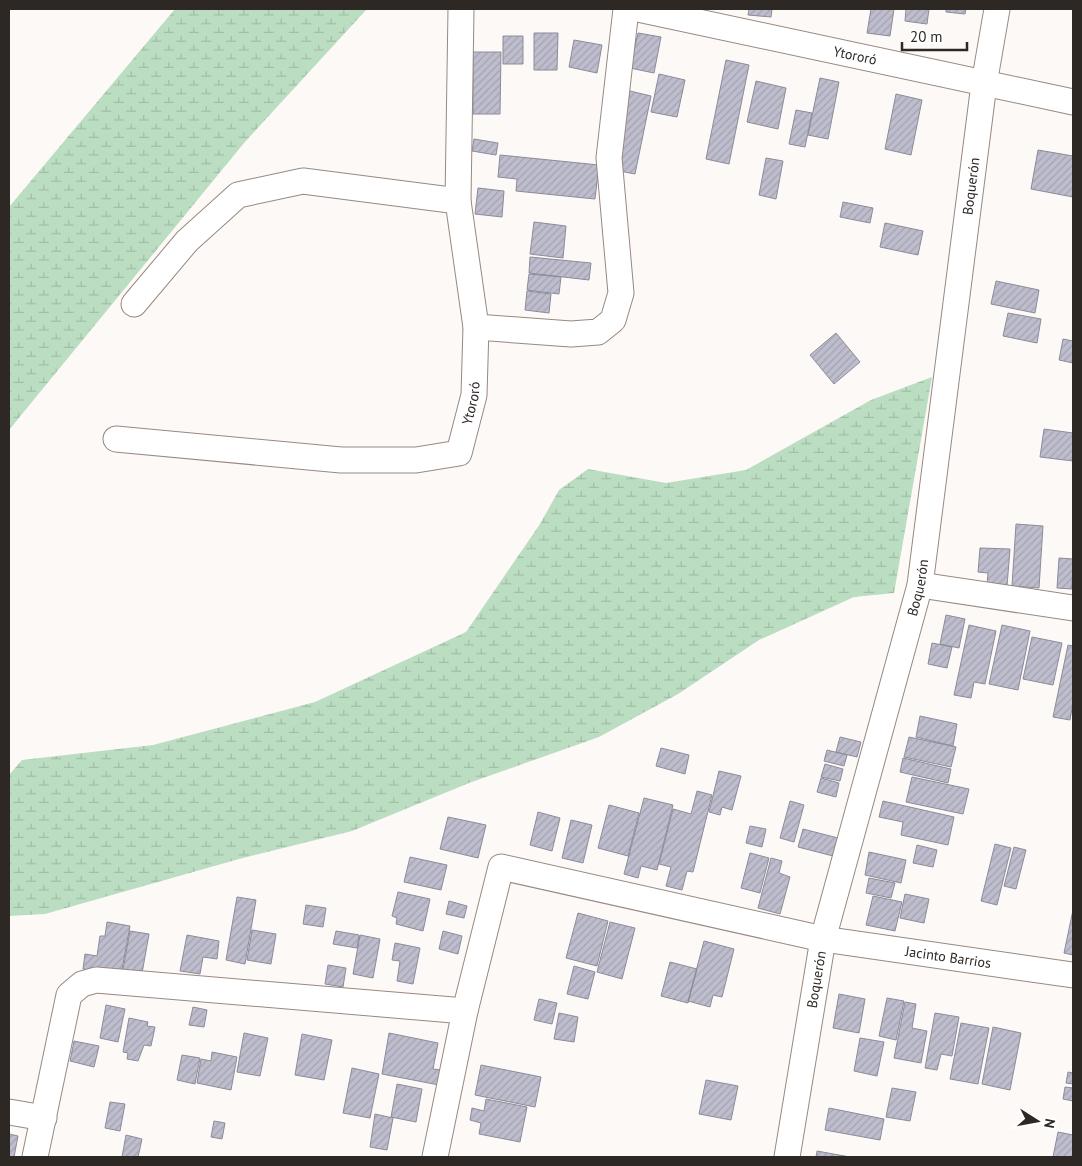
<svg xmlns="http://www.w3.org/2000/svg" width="1082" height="1166" viewBox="0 0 1082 1166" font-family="'PT Sans',sans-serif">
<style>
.wetland{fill:url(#wetland-marsh)}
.building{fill:url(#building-hatch);stroke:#8c8b9a}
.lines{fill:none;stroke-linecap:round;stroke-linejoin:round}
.minor-casing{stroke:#988980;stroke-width:27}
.minor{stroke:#fff;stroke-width:25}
.labels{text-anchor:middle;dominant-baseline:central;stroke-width:4.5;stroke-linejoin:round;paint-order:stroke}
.street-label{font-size:14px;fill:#2e2824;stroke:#fff}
</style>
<defs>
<pattern id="wetland-marsh" width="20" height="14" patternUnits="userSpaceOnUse" patternTransform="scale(1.25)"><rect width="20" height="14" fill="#bbddc1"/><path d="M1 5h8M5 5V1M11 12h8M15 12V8" fill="none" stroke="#a1bea6"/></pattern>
<pattern id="building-hatch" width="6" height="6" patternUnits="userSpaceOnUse" patternTransform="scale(1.25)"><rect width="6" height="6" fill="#bebdcd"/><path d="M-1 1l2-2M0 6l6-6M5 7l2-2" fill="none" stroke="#a4a2b0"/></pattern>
</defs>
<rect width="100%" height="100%" fill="#fdf9f7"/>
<!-- wetland -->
<path class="wetland" d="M 175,9 L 367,9 L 244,143 L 9,430 L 9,207 Z
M 932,377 L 894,593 L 854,597 L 759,640 L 678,694 L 599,737 L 469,783 L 352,831 L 239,859 L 45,914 L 9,916 L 9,775 L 22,760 L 153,745 L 315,702 L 466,632 L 540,524 L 559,490 L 588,469 L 666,483 L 746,470 L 871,400 Z"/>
<!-- building -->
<path class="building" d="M 749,9 L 772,9 L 771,17 L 748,15 Z
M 871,9 L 894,9 L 890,36 L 867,33 Z
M 906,9 L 929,9 L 927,24 L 905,21 Z
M 946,9 L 966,9 L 965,14 L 946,12 Z
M 534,33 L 558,33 L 557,70 L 534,70 Z
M 638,33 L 661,37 L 654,73 L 630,68 Z
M 503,36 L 523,36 L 523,64 L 503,64 Z
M 574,40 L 602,45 L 597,73 L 569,67 Z
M 473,52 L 501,52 L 500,114 L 473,114 Z
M 726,60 L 749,65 L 729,164 L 706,159 Z
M 659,74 L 685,80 L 677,117 L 651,112 Z
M 820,78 L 839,82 L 828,139 L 808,135 Z
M 756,81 L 786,88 L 778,129 L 747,122 Z
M 630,91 L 651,96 L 635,174 L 614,170 Z
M 896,94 L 922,100 L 911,155 L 885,149 Z
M 796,110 L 812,113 L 805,147 L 789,144 Z
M 474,139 L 498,143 L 496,155 L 472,151 Z
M 1038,150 L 1073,156 L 1073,197 L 1031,189 Z
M 500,155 L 599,165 L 595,199 L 516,191 L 517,179 L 498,177 Z
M 766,158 L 783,161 L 776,199 L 759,195 Z
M 478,188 L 504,191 L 502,217 L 475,214 Z
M 843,202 L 873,208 L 870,223 L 840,217 Z
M 534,222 L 566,226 L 563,258 L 530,254 Z
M 885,223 L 923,231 L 918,255 L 880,247 Z
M 530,257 L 591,263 L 589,280 L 529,273 Z
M 529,274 L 561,277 L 559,294 L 527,290 Z
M 996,281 L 1039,290 L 1035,313 L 991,304 Z
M 527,291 L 551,294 L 549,313 L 525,310 Z
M 1008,313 L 1041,319 L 1037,343 L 1003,336 Z
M 836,333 L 860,362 L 834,384 L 810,355 Z
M 1063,339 L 1073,341 L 1073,363 L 1059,360 Z
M 1044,429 L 1073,433 L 1073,461 L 1040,457 Z
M 1016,524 L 1043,526 L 1039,588 L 1012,586 Z
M 980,548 L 1010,549 L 1007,586 L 987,585 L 988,573 L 978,572 Z
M 1059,558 L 1073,559 L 1072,589 L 1057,588 Z
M 946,615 L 965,619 L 959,648 L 940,644 Z
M 969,625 L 996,631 L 985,684 L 974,682 L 971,698 L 954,695 Z
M 1002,625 L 1030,631 L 1018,690 L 989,684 Z
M 1032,637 L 1062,643 L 1053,685 L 1023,679 Z
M 932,643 L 952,647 L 947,668 L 928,664 Z
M 1068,645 L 1073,646 L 1073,703 L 1070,720 L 1053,717 Z
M 920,716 L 957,724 L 953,746 L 916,737 Z
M 840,737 L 861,742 L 857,757 L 836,752 Z
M 909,737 L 956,747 L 951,767 L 904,757 Z
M 661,748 L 689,755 L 685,774 L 656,766 Z
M 827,750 L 847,755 L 844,766 L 824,761 Z
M 903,758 L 951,769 L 948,783 L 900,772 Z
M 825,764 L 843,769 L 840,781 L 821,777 Z
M 719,771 L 741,776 L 732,810 L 722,807 L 720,815 L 709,812 Z
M 912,777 L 969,789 L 963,814 L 906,802 Z
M 821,778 L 839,783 L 836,797 L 817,792 Z
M 697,791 L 712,795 L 693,872 L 687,871 L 682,890 L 666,886 L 671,867 L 659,864 L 673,809 L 691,814 Z
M 644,798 L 673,805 L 657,870 L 641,866 L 638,878 L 624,874 Z
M 790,801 L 804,805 L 794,842 L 780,838 Z
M 883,801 L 954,817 L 948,845 L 901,835 L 903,822 L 879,817 Z
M 609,805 L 639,813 L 628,856 L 598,848 Z
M 538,812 L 560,818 L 552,851 L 530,845 Z
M 448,817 L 486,825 L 478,858 L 440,849 Z
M 571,820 L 592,825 L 583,863 L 562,858 Z
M 750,826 L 766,829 L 762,847 L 746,843 Z
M 803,829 L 838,838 L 833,856 L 798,847 Z
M 995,844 L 1011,848 L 997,905 L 981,901 Z
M 917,845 L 937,850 L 933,867 L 913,863 Z
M 1014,847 L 1026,850 L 1016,889 L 1004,886 Z
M 869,852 L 906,860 L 901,883 L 865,875 Z
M 750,853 L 769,858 L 760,893 L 741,888 Z
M 410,857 L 447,865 L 441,890 L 404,882 Z
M 771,858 L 782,861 L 779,873 L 790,877 L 780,914 L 758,908 Z
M 869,878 L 895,883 L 891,898 L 866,893 Z
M 398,892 L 430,899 L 423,931 L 396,924 L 397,918 L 392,916 Z
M 905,894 L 929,899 L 924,923 L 900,918 Z
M 873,896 L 902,902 L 895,931 L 866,925 Z
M 237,897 L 256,900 L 245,964 L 226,960 Z
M 449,901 L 467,906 L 464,918 L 446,914 Z
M 306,905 L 326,908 L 323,927 L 303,924 Z
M 1073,910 L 1073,955 L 1064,953 Z
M 578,913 L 608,921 L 597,966 L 566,958 Z
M 107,922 L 130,926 L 121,975 L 83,969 L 85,954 L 97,956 L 100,936 L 105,936 Z
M 610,922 L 635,928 L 622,979 L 597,972 Z
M 252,930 L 276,934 L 271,964 L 247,960 Z
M 130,931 L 149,934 L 141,979 L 122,975 Z
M 336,931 L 359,935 L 357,948 L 333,944 Z
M 443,931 L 462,936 L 458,954 L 439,949 Z
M 187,935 L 219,941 L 217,959 L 203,957 L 200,974 L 180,971 Z
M 360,935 L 380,939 L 373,978 L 353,974 Z
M 704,941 L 734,949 L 722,997 L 713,995 L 710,1007 L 688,1001 Z
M 395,943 L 420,948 L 413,984 L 397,981 L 400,961 L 392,960 Z
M 670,962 L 697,969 L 688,1003 L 661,996 Z
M 328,965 L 346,968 L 343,987 L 325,984 Z
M 574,966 L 595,972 L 588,999 L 567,994 Z
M 839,994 L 865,999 L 859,1033 L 833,1028 Z
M 887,998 L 904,1001 L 896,1040 L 879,1036 Z
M 539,999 L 557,1003 L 552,1024 L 534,1020 Z
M 905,1002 L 916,1004 L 912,1028 L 927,1031 L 921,1063 L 894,1058 Z
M 106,1005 L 125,1009 L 118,1042 L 100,1038 Z
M 193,1007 L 207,1010 L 204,1027 L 189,1025 Z
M 559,1013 L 578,1017 L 574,1042 L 554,1039 Z
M 935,1013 L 959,1017 L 952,1056 L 941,1054 L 937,1070 L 925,1068 Z
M 129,1018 L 148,1022 L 147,1026 L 155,1027 L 151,1046 L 144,1045 L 138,1061 L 127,1059 L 128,1053 L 123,1052 Z
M 961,1023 L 989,1028 L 978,1084 L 950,1079 Z
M 993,1027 L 1021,1033 L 1010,1090 L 982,1084 Z
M 244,1033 L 268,1038 L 260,1076 L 237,1072 Z
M 389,1033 L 438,1043 L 433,1069 L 442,1070 L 439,1085 L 382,1074 Z
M 302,1034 L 332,1040 L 324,1080 L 295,1075 Z
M 860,1038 L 884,1042 L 877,1076 L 854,1071 Z
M 74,1041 L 99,1046 L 94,1067 L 70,1061 Z
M 212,1052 L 237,1057 L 231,1090 L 197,1083 L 201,1059 L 211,1061 Z
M 182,1055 L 200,1058 L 195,1084 L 177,1080 Z
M 481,1065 L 541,1077 L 535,1107 L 475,1095 Z
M 352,1068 L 379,1074 L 370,1118 L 343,1113 Z
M 1068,1072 L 1073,1073 L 1073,1084 L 1066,1083 Z
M 706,1080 L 738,1086 L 731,1120 L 699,1114 Z
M 397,1084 L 422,1089 L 416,1122 L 391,1117 Z
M 1065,1087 L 1073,1088 L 1073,1101 L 1063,1099 Z
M 892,1088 L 916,1092 L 910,1121 L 886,1117 Z
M 486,1099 L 527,1107 L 520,1142 L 479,1134 L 481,1123 L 470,1120 L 472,1108 L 484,1111 Z
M 110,1102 L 125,1104 L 120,1131 L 105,1128 Z
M 829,1108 L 884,1119 L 880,1140 L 825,1130 Z
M 375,1114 L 393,1118 L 387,1150 L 370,1147 Z
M 214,1121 L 225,1123 L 222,1139 L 211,1137 Z
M 1058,1132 L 1073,1135 L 1073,1157 L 1053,1157 Z
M 9,1134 L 18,1136 L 14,1157 L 9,1157 Z
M 126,1135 L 142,1139 L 138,1157 L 122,1157 Z
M 817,1151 L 850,1157 L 816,1157 Z"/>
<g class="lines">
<!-- minor casing -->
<g class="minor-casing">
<g id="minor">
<path id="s1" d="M 638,9 L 1073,102"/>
<path d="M 134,304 L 187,241 L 238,195 L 303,181 L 458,201"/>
<path d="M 476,327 L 571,334 L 598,332 L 613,320 L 621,293 L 609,158 L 626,9"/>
<path id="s2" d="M 116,439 L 341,460 L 416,460 L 459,453 L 474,395 L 476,327 L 458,201 L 461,9"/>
<path d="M 920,585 L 1073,608"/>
<path d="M 9,1112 L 44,1118"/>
<path d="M 35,1157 L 69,995 L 82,984 L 96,980 L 465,1011"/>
<path id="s3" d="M 435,1157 L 465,1011 L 501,867 L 823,939 L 1073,975"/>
<path id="s4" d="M 787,1157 L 823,939 L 920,585 L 984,84 L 997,9"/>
</g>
</g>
<!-- minor -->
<use href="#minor" class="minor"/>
</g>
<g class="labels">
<!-- street labels -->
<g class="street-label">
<text stroke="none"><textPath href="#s1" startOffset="222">Ytororó</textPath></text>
<text stroke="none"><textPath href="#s4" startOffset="990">Boquerón</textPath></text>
<text stroke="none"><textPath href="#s2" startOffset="396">Ytororó</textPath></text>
<text stroke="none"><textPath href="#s4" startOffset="585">Boquerón</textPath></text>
<text stroke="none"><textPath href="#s3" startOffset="754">Jacinto Barrios</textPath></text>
<text stroke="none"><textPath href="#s4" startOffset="180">Boquerón</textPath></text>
</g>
</g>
<!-- border -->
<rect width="1082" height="1166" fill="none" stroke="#2e2824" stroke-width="20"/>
<!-- north arrow -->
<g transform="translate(1037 1121) rotate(101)" stroke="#ffffff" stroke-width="4" paint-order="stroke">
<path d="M0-4L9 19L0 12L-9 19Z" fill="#2e2824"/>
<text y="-8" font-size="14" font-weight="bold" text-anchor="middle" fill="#2e2824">N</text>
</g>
<!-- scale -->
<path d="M902 42v8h65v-8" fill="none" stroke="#2e2824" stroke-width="2.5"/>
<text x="910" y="42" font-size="15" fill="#2e2824" stroke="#ffffff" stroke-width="4" paint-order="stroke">20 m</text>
</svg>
